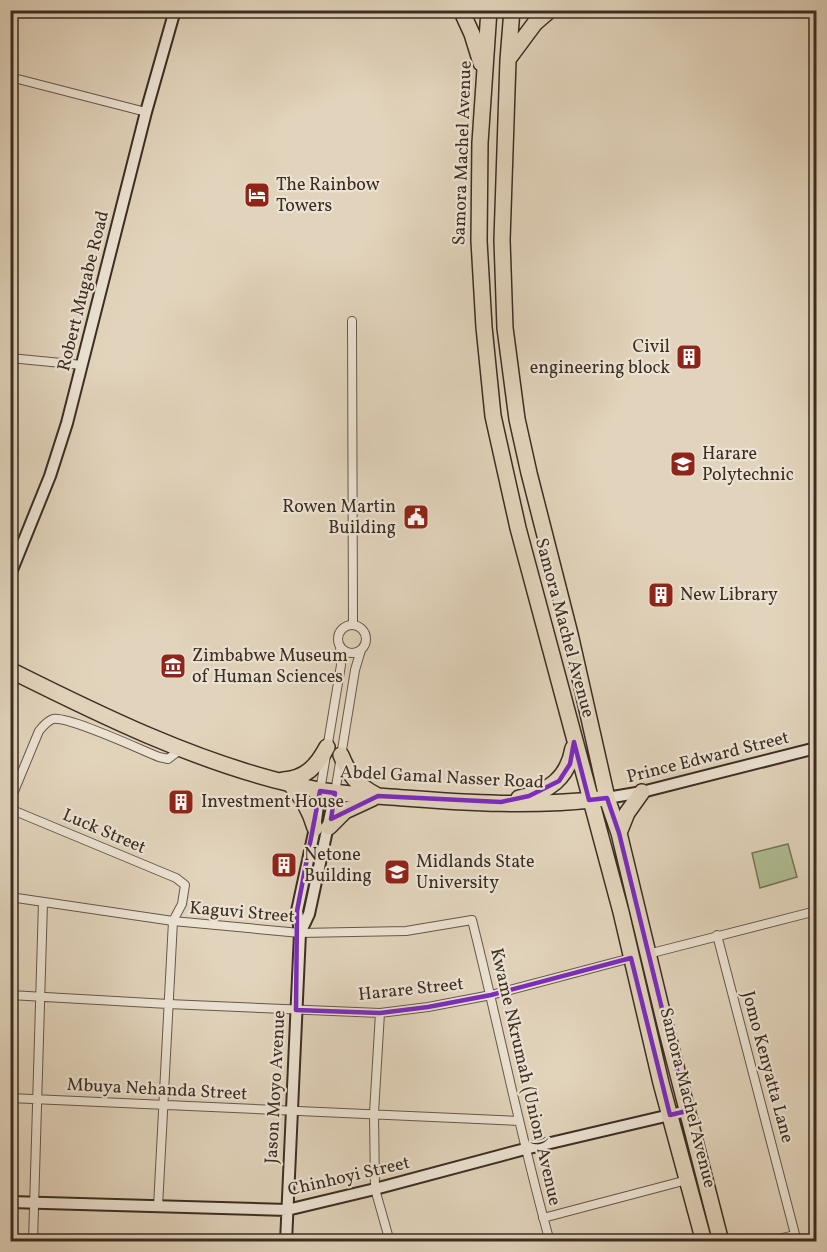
<svg xmlns="http://www.w3.org/2000/svg" width="827" height="1252" viewBox="0 0 827 1252" font-family="Vollkorn,serif">
<style>
.garden{fill:#afbd93;stroke:#75765b;stroke-width:1.5}
.lines{fill:none;stroke-linecap:round;stroke-linejoin:round}
.street-casing{stroke:#655849;stroke-width:10}
.secondary-casing{stroke:#3b2e23;stroke-width:14}
.highway-casing{stroke:#3b2e23;stroke-width:18}
.street{stroke:#ece3d3;stroke-width:8}
.secondary{stroke:#ece3d3;stroke-width:10}
.highway{stroke:#e2d4bc;stroke-width:15}
.marked{fill:none;stroke:#7b2cbf;stroke-width:4.5;stroke-linejoin:round}
.labels{text-anchor:middle;dominant-baseline:central;stroke-width:4.5;stroke-linejoin:round;paint-order:stroke}
.street-label{font-size:18px;fill:#3b2e23;stroke:#ece3d3}
.poi-label{font-size:18px;fill:#3b2e23;stroke:#ece3d3;text-anchor:start}
</style>
<rect width="100%" height="100%" fill="#e2d4bc"/>
<filter id="stains"><feTurbulence type="fractalNoise" baseFrequency=".00333" numOctaves="4"/><feColorMatrix values="0 0 0 0 .2 0 0 0 0 .09 0 0 0 0 .02 0 0 0 .5 -.17"/></filter>
<radialGradient id="worn" r=".72"><stop offset=".6" stop-color="#630" stop-opacity="0"/><stop offset="1" stop-color="#630" stop-opacity=".3"/></radialGradient>
<!-- garden -->
<path class="garden" d="M 788,844 L 797,877 L 760,888 L 752,853 Z"/>
<g class="lines">
<!-- street casing -->
<g class="street-casing">
<path id="street" d="M 10,77 L 146,112
M 352,321 L 353,624
M 10,358 L 82,365
M338 639a14 14 0 1 1 28 0a14 14 0 1 1-28 0Z
M 320,791 L 341,665 L 340,646
M 335,793 L 355,670 L 361,650
M 10,801 L 39,731 C 43,726 47,721 53,719 C 69,716 141,750 159,757 L 168,759 L 181,749
M 10,809 L 176,878 L 185,885 L 182,904 L 173,921 L 158,1207
M 10,897 L 173,921 L 300,933 L 406,931 L 472,920 C 499,1027 520,1135 550,1242
M 717,935 L 797,1242
M 648,954 L 816,911
M 10,995 L 168,1004 L 380,1013 L 428,1007 L 491,995 L 631,958
M 380,1013 L 374,1113 L 375,1189 L 390,1242
M 10,1098 L 519,1121
M 543,1218 L 687,1180
M 33,1242 L 43,902
M 765,1242 L 795,1235"/>
</g>
<!-- secondary casing -->
<g class="secondary-casing">
<path id="secondary" d="M 10,575 L 50,476 L 67,423 L 146,112 L 175,10
M 607,798 L 642,792 L 816,748
M 300,933 L 309,914 L 335,793
M 10,1202 L 287,1210 L 375,1189 L 525,1149 L 687,1111
M 286,1242 L 300,933 L 297,911 L 315,828 L 320,791"/>
</g>
<!-- highway casing -->
<g class="highway-casing">
<path id="highway" d="M 461,10 L 472,34 L 481,63
M 489,10 L 480,143 L 479,241 L 484,327 L 493,416 L 518,528 L 621,912 L 661,1083 L 704,1242
M 512,10 L 508,60 L 502,240 L 505,328 L 517,419 L 529,473 L 570,634 L 607,798 L 619,833 L 666,1028 L 721,1242
M 509,58 L 535,23 L 550,10
M 10,670 C 100,715 194,761 291,784 C 329,794 366,795 404,798 C 468,803 534,807 599,799
M 341,755 C 349,775 357,785 376,795
M 283,780 C 305,779 317,766 327,747
M 290,784 C 303,797 310,811 315,828
M 519,798 C 549,792 568,778 573,748
M 329,827 L 345,811 L 373,798
M 619,833 L 627,813 L 642,792"/>
</g>
<!-- street -->
<use href="#street" class="street"/>
<!-- secondary -->
<use href="#secondary" class="secondary"/>
<!-- highway -->
<use href="#highway" class="highway"/>
</g>
<!-- marked area -->
<path class="marked" d="M 574,742 L 589,800 L 607,798 L 619,833 L 687,1111 L 670,1115 L 631,958 L 491,995 L 428,1007 L 380,1013 L 296,1010 L 297,911 L 320,791 L 335,793 L 331,819 L 378,796 L 501,802 L 529,796 L 559,781 L 570,764 Z"/>
<!-- icons -->
<defs>
<g id="hotel-square" transform="scale(1.35)"><rect x="-9" y="-9" width="18" height="18" rx="4" fill="#8f2418" stroke="#ece3d3"/><path d="M-6-4.5h1.5V1H6V5H4.5V3h-9V5H-6ZM-4 0a1.8 1.8 0 1 1 3.6 0ZM.5 0V-2.5h3Q6-2.5 6 0Z" fill="#fff"/></g>
<g id="building-square" transform="scale(1.35)"><rect x="-9" y="-9" width="18" height="18" rx="4" fill="#8f2418" stroke="#ece3d3"/><path d="M-4-6H4V6H1V3H-1V6H-4ZM-2.5-4.3h1.7v1.8h-1.7ZM.8-4.3h1.7v1.8H.8ZM-2.5-1h1.7V.8h-1.7ZM.8-1h1.7V.8H.8Z" fill="#fff"/></g>
<g id="university-square" transform="scale(1.35)"><rect x="-9" y="-9" width="18" height="18" rx="4" fill="#8f2418" stroke="#ece3d3"/><path d="M0-5L7-2L0 1L-7-2ZM-4 1L0 2.5L4 1V4Q0 6-4 4Z" fill="#fff"/></g>
<g id="civic-square" transform="scale(1.35)"><rect x="-9" y="-9" width="18" height="18" rx="4" fill="#8f2418" stroke="#ece3d3"/><path d="M-.6-6.5H3V-4.5H.6V-3L4-1V1h2V6H-6V1h2V-1L-.6-3ZM-1.2 2.5V6h2.4V2.5Z" fill="#fff"/></g>
<g id="museum-square" transform="scale(1.35)"><rect x="-9" y="-9" width="18" height="18" rx="4" fill="#8f2418" stroke="#ece3d3"/><path d="M0-6L6-3V-2H-6V-3ZM-5-1h2V3h-2ZM-1-1h2V3h-2ZM3-1h2V3H3ZM-6 4H6V6H-6Z" fill="#fff"/></g>
</defs>
<g fill-rule="evenodd">
<use href="#hotel-square" x="257" y="195"/>
<use href="#building-square" x="689" y="357"/>
<use href="#university-square" x="683" y="464"/>
<use href="#civic-square" x="416" y="517"/>
<use href="#building-square" x="661" y="595"/>
<use href="#museum-square" x="173" y="666"/>
<use href="#building-square" x="181" y="802"/>
<use href="#building-square" x="284" y="865"/>
<use href="#university-square" x="397" y="872"/>
</g>
<g class="labels">
<!-- street labels -->
<g class="street-label">
<text transform="translate(463 153) rotate(-88)">Samora Machel Avenue</text>
<text transform="translate(84 291) rotate(-76)">Robert Mugabe Road</text>
<text transform="translate(564 628) rotate(75)">Samora Machel Avenue</text>
<text transform="translate(708 758) rotate(-14)">Prince Edward Street</text>
<text transform="translate(442 778) rotate(3)">Abdel Gamal Nasser Road</text>
<text transform="translate(104 832) rotate(23)">Luck Street</text>
<text transform="translate(242 913) rotate(5)">Kaguvi Street</text>
<text transform="translate(411 990) rotate(-6)">Harare Street</text>
<text transform="translate(767 1067) rotate(75)">Jomo Kenyatta Lane</text>
<text transform="translate(525 1077) rotate(77)">Kwame Nkrumah (Union) Avenue</text>
<text transform="translate(276 1087) rotate(-87)">Jason Moyo Avenue</text>
<text transform="translate(157 1090) rotate(3)">Mbuya Nehanda Street</text>
<text transform="translate(687 1098) rotate(76)">Samora Machel Avenue</text>
<text transform="translate(349 1177) rotate(-13)">Chinhoyi Street</text>
</g>
<!-- poi labels -->
<g class="poi-label">
<text x="276" y="185">The Rainbow<tspan x="276" dy="21">Towers</tspan></text>
<text x="670" y="347" text-anchor="end">Civil<tspan x="670" dy="21">engineering block</tspan></text>
<text x="702" y="454">Harare<tspan x="702" dy="21">Polytechnic</tspan></text>
<text x="396" y="507" text-anchor="end">Rowen Martin<tspan x="396" dy="21">Building</tspan></text>
<text x="680" y="595">New Library</text>
<text x="192" y="656">Zimbabwe Museum<tspan x="192" dy="21">of Human Sciences</tspan></text>
<text x="201" y="802">Investment House</text>
<text x="304" y="855">Netone<tspan x="304" dy="21">Building</tspan></text>
<text x="416" y="862">Midlands State<tspan x="416" dy="21">University</tspan></text>
</g>
</g>
<!-- margin -->
<rect width="827" height="1252" fill="none" stroke="#e2d4bc" stroke-width="36"/>
<rect x="12" y="12" width="803" height="1228" fill="none" stroke="#3b2e23" stroke-width="3"/>
<rect x="18" y="18" width="791" height="1216" fill="none" stroke="#3b2e23" stroke-width="1.5"/>
<rect width="100%" height="100%" filter="url(#stains)"/>
<rect width="100%" height="100%" fill="url(#worn)"/>
</svg>
